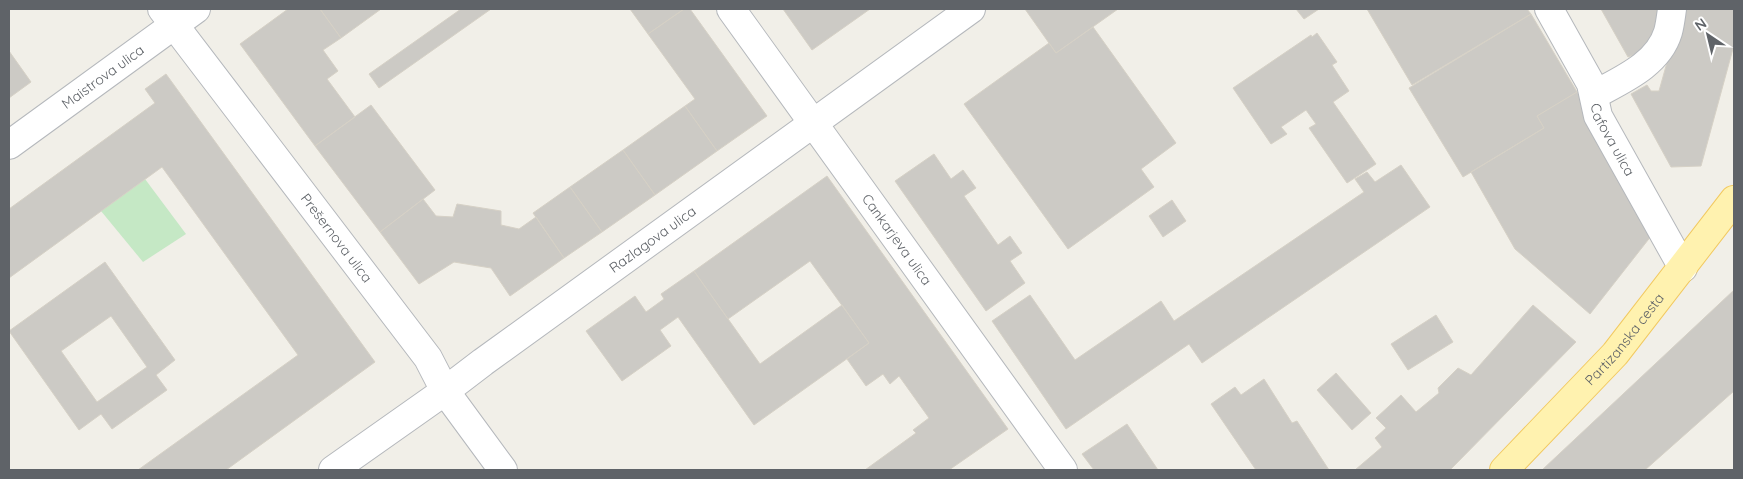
<svg xmlns="http://www.w3.org/2000/svg" width="1743" height="479" viewBox="0 0 1743 479" font-family="Quicksand,sans-serif">
<style>
.green{fill:#c5e8c5}
.building{fill:#cccac5;stroke:#d6d1c6;fill-rule:evenodd}
.lines{fill:none;stroke-linecap:round;stroke-linejoin:round}
.minor-casing{stroke:#b5b8bc;stroke-width:30}
.major-casing{stroke:#f2c960;stroke-width:30}
.minor{stroke:#fff;stroke-width:28}
.major{stroke:#fff2af;stroke-width:28}
.labels{text-anchor:middle;dominant-baseline:central;stroke-width:4.5;stroke-linejoin:round;paint-order:stroke}
.street-label{font-size:14px;fill:#5f6368;stroke:#fff}
</style>
<rect width="100%" height="100%" fill="#f1efe8"/>
<!-- green -->
<path class="green" d="M 145,179 L 186,234 L 143,262 L 101,211 Z"/>
<!-- building -->
<path class="building" d="M 288,9 L 320,9 L 341,38 L 323,50 L 338,71 L 327,79 L 355,117 L 315,146 L 240,44 Z
M 320,9 L 381,9 L 341,38 Z
M 461,9 L 491,9 L 379,88 L 369,74 Z
M 630,9 L 684,9 L 648,34 Z
M 684,9 L 690,9 L 767,116 L 717,151 L 685,106 L 695,99 L 648,34 Z
M 783,9 L 870,9 L 812,50 Z
M 1025,9 L 1118,9 L 1056,53 Z
M 1296,9 L 1319,9 L 1304,19 Z
M 1367,9 L 1527,9 L 1531,14 L 1412,85 Z
M 1601,9 L 1662,9 L 1654,47 L 1628,57 Z
M 1682,9 L 1734,9 L 1734,45 L 1701,166 L 1671,167 L 1631,94 L 1647,85 L 1651,91 L 1659,91 Z
M 1531,14 L 1577,92 L 1537,116 L 1544,128 L 1463,177 L 1409,88 Z
M 1093,27 L 1176,143 L 1141,169 L 1154,187 L 1068,249 L 964,104 L 1049,43 L 1056,53 Z
M 1317,33 L 1337,62 L 1332,65 L 1349,91 L 1333,102 L 1376,164 L 1347,183 L 1309,128 L 1316,124 L 1306,110 L 1281,127 L 1287,134 L 1271,144 L 1233,88 L 1311,35 L 1312,37 Z
M 9,51 L 31,82 L 9,98 Z
M 166,74 L 375,362 L 226,470 L 138,470 L 298,355 L 162,167 L 9,278 L 9,209 L 155,103 L 145,89 Z
M 1577,92 L 1659,226 L 1590,314 L 1515,249 L 1471,172 L 1544,128 L 1537,116 Z
M 371,105 L 435,190 L 380,232 L 315,146 Z
M 685,106 L 717,151 L 655,195 L 623,150 Z
M 623,150 L 655,195 L 602,232 L 570,187 Z
M 934,154 L 951,179 L 963,170 L 976,188 L 964,196 L 998,245 L 1010,236 L 1022,253 L 1010,261 L 1025,283 L 986,311 L 895,181 Z
M 1401,165 L 1430,207 L 1202,363 L 1189,344 L 1066,429 L 992,321 L 1030,295 L 1075,360 L 1161,301 L 1174,321 L 1364,192 L 1355,179 L 1367,172 L 1375,182 Z
M 827,176 L 1008,429 L 949,470 L 865,470 L 916,433 L 913,430 L 929,418 L 899,376 L 890,384 L 883,374 L 866,386 L 847,359 L 869,343 L 810,261 L 728,319 L 694,271 Z
M 570,187 L 602,232 L 564,258 L 533,213 Z
M 423,199 L 436,216 L 453,217 L 457,204 L 501,211 L 501,225 L 519,229 L 536,217 L 564,258 L 510,296 L 491,268 L 454,262 L 419,284 L 380,232 Z
M 1172,200 L 1186,221 L 1163,237 L 1149,216 Z
M 105,262 L 175,360 L 156,375 L 167,390 L 112,429 L 101,414 L 79,430 L 9,331 ZM 111,316 L 147,367 L 97,402 L 61,351 Z
M 694,271 L 760,364 L 842,305 L 869,343 L 754,425 L 678,317 L 660,330 L 671,346 L 622,381 L 586,331 L 635,296 L 646,312 L 664,299 L 661,294 Z
M 1734,290 L 1734,391 L 1645,470 L 1542,470 Z
M 1533,305 L 1576,342 L 1450,470 L 1355,470 L 1382,447 L 1375,438 L 1386,428 L 1376,418 L 1401,395 L 1416,412 L 1439,393 L 1438,388 L 1458,368 L 1471,375 Z
M 1436,315 L 1453,342 L 1408,370 L 1391,344 Z
M 1336,373 L 1371,413 L 1352,430 L 1317,390 Z
M 1264,379 L 1292,423 L 1297,421 L 1329,470 L 1256,470 L 1211,404 L 1235,387 L 1241,395 Z
M 1127,424 L 1158,470 L 1094,470 L 1082,454 Z"/>
<g class="lines">
<!-- minor casing -->
<g class="minor-casing">
<g id="minor">
<path id="s1" d="M 162,9 L 428,358 L 445,391 L 503,470"/>
<path id="s2" d="M 731,9 L 1063,470"/>
<path id="s3" d="M 1549,9 L 1591,84 L 1598,116 L 1683,268"/>
<path d="M 1594,95 C 1621,80 1658,65 1668,32 C 1670,25 1671,16 1672,9"/>
<path id="s4" d="M 9,145 L 196,9"/>
<path id="s5" d="M 333,470 L 445,391 L 483,362 L 971,9"/>
</g>
</g>
<!-- major casing -->
<g class="major-casing">
<g id="major">
<path id="s6" d="M 1504,470 L 1615,354 L 1734,200"/>
</g>
</g>
<!-- minor -->
<use href="#minor" class="minor"/>
<!-- major -->
<use href="#major" class="major"/>
</g>
<g class="labels">
<!-- street labels -->
<g class="street-label">
<text stroke="none"><textPath href="#s4" startOffset="116">Maistrova ulica</textPath></text>
<text stroke="none"><textPath href="#s3" startOffset="146">Cafova ulica</textPath></text>
<text stroke="none"><textPath href="#s1" startOffset="288">Prešernova ulica</textPath></text>
<text stroke="none"><textPath href="#s5" startOffset="394">Razlagova ulica</textPath></text>
<text stroke="none"><textPath href="#s2" startOffset="284">Cankarjeva ulica</textPath></text>
<text stroke="none"><textPath href="#s6" startOffset="178">Partizanska cesta</textPath></text>
</g>
</g>
<!-- border -->
<rect width="1743" height="479" fill="none" stroke="#5f6368" stroke-width="20"/>
<!-- north arrow -->
<g transform="translate(1708 35) rotate(325)" stroke="#ffffff" stroke-width="4" paint-order="stroke">
<path d="M0-4L9 19L0 12L-9 19Z" fill="#5f6368"/>
<text y="-8" font-size="14" font-weight="bold" text-anchor="middle" fill="#5f6368">N</text>
</g>
</svg>
